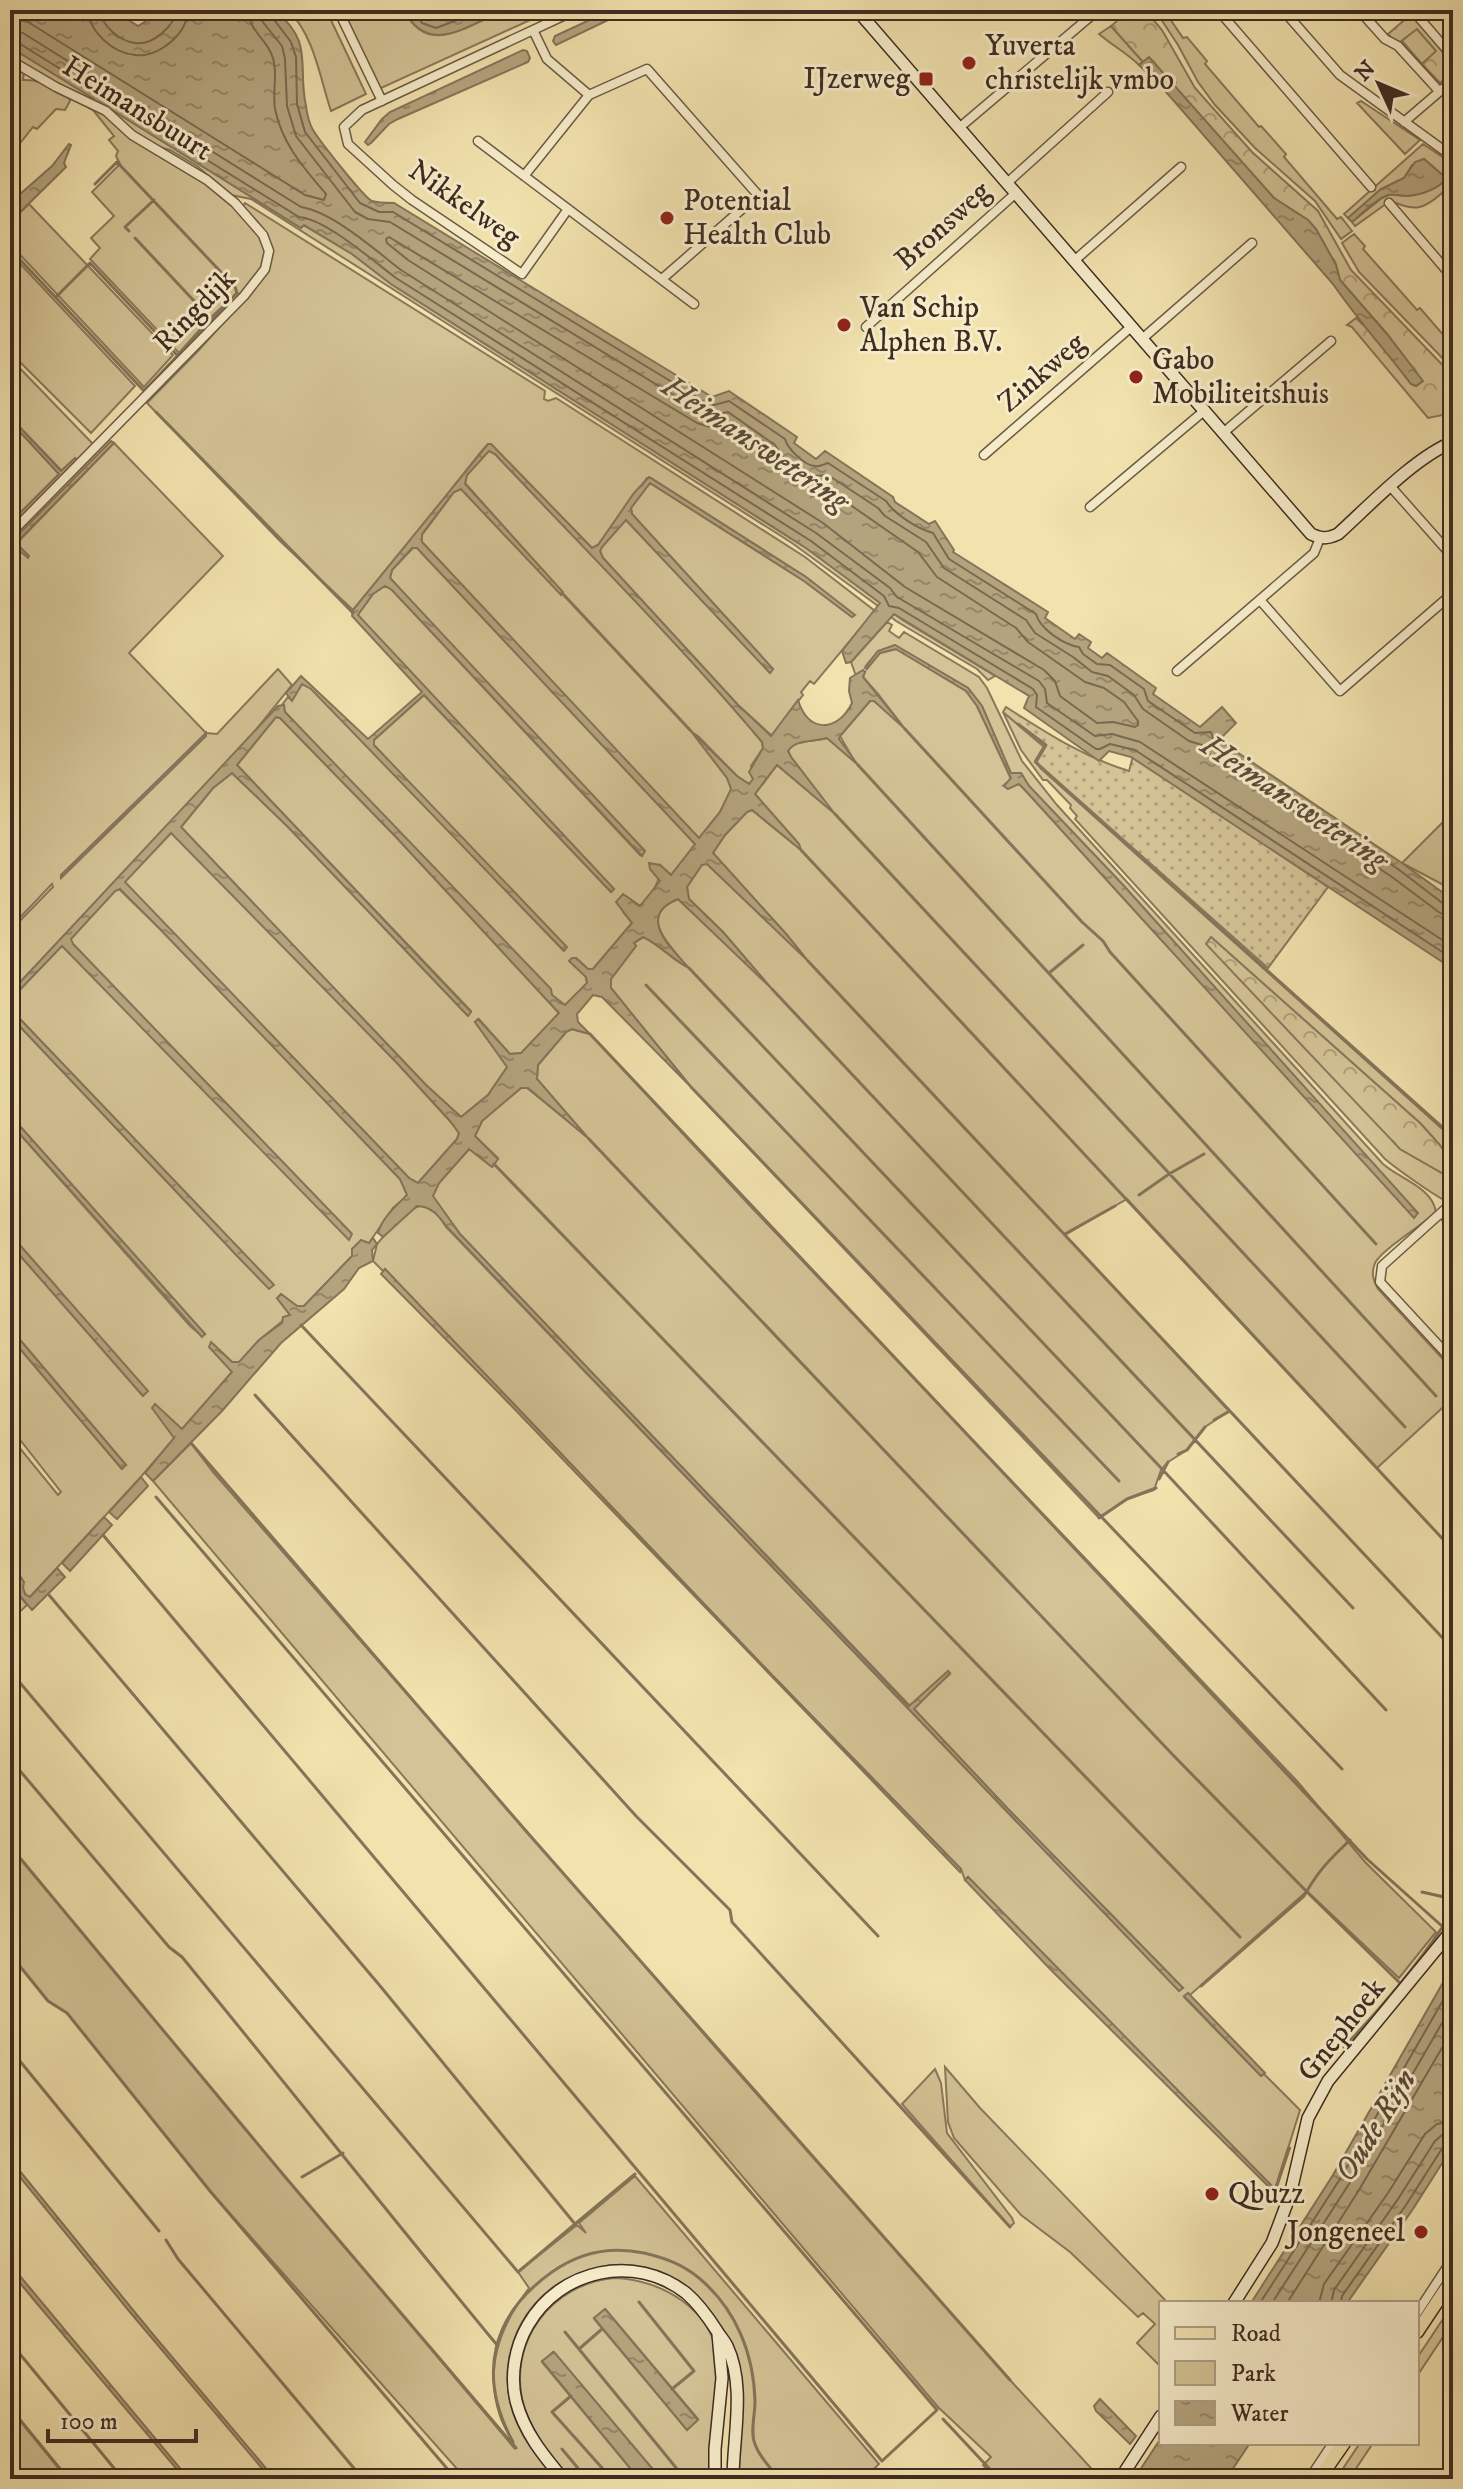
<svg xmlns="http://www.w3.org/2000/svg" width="1463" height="2489" viewBox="0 0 1463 2489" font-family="'IM FELL DW Pica',serif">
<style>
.green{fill:#d3c396;stroke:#89785c;stroke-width:2;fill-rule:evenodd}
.forest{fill:url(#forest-crowns);stroke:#89785c;stroke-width:2}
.garden{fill:url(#garden-dots);stroke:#89785c;stroke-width:2}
.water{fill:url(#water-ripples);stroke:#857459;stroke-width:2;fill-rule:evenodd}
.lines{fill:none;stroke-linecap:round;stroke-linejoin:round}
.shore{stroke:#7a6850;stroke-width:2}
.stream{stroke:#857459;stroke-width:3}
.street-casing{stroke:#6c5a45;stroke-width:11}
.secondary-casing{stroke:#3f2c22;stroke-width:14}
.primary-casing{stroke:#3f2c22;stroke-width:15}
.street{stroke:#f6ecca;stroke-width:8}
.secondary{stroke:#f6ecca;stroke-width:11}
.primary{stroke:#f1e2ae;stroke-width:12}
.poi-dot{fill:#8f2418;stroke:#f6ecca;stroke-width:3}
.labels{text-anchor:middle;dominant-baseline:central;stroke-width:6;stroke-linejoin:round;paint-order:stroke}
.poi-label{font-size:30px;fill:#3f2c22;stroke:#f6ecca;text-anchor:start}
.street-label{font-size:30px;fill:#3f2c22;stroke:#f6ecca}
.water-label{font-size:32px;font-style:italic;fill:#5c4a39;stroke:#f6ecca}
</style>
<defs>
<pattern id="forest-crowns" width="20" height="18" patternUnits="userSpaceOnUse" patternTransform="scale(2)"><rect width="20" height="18" fill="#d3c396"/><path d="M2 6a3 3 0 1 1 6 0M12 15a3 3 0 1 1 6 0" fill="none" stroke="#ad9f7a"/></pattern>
<pattern id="garden-dots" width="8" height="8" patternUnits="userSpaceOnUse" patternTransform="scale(2)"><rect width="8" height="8" fill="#d3c396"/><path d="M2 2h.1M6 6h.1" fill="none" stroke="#ad9f7a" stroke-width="1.8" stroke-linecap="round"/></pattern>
<pattern id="water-ripples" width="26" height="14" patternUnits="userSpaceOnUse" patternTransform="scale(2)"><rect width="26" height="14" fill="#b4a47e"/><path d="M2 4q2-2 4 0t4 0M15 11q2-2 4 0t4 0" fill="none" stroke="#948667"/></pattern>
</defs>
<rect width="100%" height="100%" fill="#f1e2ae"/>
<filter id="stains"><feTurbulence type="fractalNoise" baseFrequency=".0025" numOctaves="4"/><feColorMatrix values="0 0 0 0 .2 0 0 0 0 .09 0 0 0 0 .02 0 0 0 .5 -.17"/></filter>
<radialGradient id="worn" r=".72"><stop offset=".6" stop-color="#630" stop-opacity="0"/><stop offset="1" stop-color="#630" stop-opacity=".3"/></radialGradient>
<!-- green -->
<path class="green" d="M 288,10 L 321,10 L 329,16 L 366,94 L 331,111 C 320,78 314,35 288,10 Z
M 342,10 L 404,10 C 427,56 463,28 499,12 L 498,10 L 552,10 L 379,89 Z
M 1155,10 L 1164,10 L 1183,38 L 1187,37 L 1207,61 L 1205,64 L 1259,127 L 1261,126 L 1286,154 L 1284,157 L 1337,219 L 1341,217 L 1352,231 L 1341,239 L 1315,201 L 1255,148 L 1215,105 L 1198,82 L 1178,45 Z
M 1111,26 L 1143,62 L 1139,65 C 1127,53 1113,46 1099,34 Z
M 1416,28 L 1437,51 L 1422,64 L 1402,41 Z
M 10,47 L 94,98 L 93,100 L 59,85 L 13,59 L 10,56 Z
M 10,63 L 24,72 L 23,80 C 46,79 49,91 69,98 L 70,101 L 65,110 L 56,109 L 37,129 L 33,127 L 10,156 Z
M 99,101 L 301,228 L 303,225 L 352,254 L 391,284 L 806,548 L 881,603 L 878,606 L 792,543 L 251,199 L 231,195 L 197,166 L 170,150 L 155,146 L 137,135 Z
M 1361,101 L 1420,140 L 1405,154 L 1357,103 Z
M 95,108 C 131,132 264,210 266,253 C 266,269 251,283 242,295 L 237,293 L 210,318 L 179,353 L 90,259 L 100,248 L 91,238 L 114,216 L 92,192 L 120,164 L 116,156 L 118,151 L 109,140 L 114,136 L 93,110 Z
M 1423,144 L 1453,164 L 1453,198 L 1451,200 L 1442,193 C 1421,212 1415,210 1390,201 L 1355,226 L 1352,222 L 1382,198 L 1391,194 L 1405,196 L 1423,193 L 1445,181 L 1446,178 L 1424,159 L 1412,165 L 1404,178 L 1381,189 L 1348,218 L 1344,214 Z
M 245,203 L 545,391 L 544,399 L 548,401 L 556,398 L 805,557 L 875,611 L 814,684 L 810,681 L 801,692 L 803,695 L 772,736 L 738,705 L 603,558 L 600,551 L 602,547 L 625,519 L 770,673 L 773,669 L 632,514 L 631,508 L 650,483 L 804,581 L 852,617 L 854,615 L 806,577 L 651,478 L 647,478 L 598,545 L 592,548 L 491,444 L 488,444 L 480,453 L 417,533 L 353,610 L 280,541 L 147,403 L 198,351 L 245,299 L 271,257 L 243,206 Z
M 29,204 L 173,355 L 144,387 L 10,244 L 10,222 Z
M 1354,234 L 1365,246 L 1363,249 L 1417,310 L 1420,308 L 1446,338 L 1443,342 L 1453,354 L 1453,369 L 1359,272 L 1342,243 Z
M 10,253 L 135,386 L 91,433 L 10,352 Z
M 10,358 L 93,444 L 77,460 L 75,459 L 62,471 L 10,417 Z
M 10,421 L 59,474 L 10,523 Z
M 114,443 L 223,556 L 129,653 L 206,733 L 217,734 L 278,669 L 292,685 L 237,753 L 10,993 L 10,931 L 53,887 L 52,884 L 10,928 L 10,548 L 13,545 L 28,557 L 16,544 Z
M 489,450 L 495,454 C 585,549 678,642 762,742 L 763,748 L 751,766 L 754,779 L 749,784 L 737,776 L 698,736 L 693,733 L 727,778 L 732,789 L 720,812 L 699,839 L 422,542 L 422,535 L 454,492 L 461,489 L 561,594 L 562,592 L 465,483 L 467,475 Z
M 413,548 L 417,548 L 696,845 L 671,875 L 660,865 C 660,884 653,893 640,906 L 627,897 L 623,912 L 632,923 L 593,969 L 588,969 L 576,958 L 570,961 L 586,977 L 587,983 L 565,1006 L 552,995 L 285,712 L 282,705 L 288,697 L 292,700 L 302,684 L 311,688 L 563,950 L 374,745 L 374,740 L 424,695 L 611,892 L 614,889 L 357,615 L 373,594 L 385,585 L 392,590 L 641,856 L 390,578 L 392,570 Z
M 894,614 L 904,621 L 995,676 L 988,680 L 977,669 L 896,621 L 891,617 Z
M 887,622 L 892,625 L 889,631 L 899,638 L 904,632 L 979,677 L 987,688 L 1022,761 L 1057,805 L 1383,1164 C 1400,1179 1432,1187 1436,1212 C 1423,1225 1381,1250 1375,1263 C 1371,1273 1373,1280 1378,1289 L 1453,1370 L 1453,1398 L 1377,1468 L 1127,1199 L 1065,1235 L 1229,1411 L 1205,1427 L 1187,1450 L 1168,1462 L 1161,1470 L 1154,1490 L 1127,1499 L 1099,1518 L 691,1087 L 611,988 L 611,979 L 636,946 L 634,943 L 644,937 C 660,945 671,959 687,967 C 672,946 635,916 678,899 L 765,981 L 723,932 L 689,899 L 687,887 L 702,864 L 707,864 L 803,955 L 787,935 L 713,853 L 725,835 L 747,812 L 752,810 L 800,849 L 799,844 L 755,794 L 777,765 L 831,810 L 791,757 L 788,751 C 795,739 814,742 827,738 L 855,762 L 840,736 L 870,701 L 874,701 L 902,725 L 878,694 L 863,677 L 865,672 L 856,676 L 851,662 ZM 895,645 L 968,688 L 982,706 L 1011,774 L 1021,773 L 1029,786 L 1124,886 L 1417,1214 L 1155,933 L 1025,790 L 1019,784 L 1004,785 L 1011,779 L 977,706 L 966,691 L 896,649 L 880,653 L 865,667 L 878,651 Z
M 1003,712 L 1044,747 L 1035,762 L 1453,1136 L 1453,1167 L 1439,1144 L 1420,1123 L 1211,937 L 1400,1149 L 1449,1177 L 1453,1173 L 1453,1196 L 1447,1201 C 1440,1200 1393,1166 1385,1159 L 1075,819 L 1077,816 L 1070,808 L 1071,805 L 1047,780 L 1043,780 L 1021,750 Z
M 276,717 L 280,718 L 396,837 L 559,1013 L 522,1053 L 510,1054 L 479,1019 L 475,1022 L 508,1066 L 488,1095 L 461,1117 L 426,1085 L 181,827 L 213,788 L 232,773 L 288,827 L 467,1015 L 471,1011 L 237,765 Z
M 1453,812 L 1453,890 L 1402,863 Z
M 172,832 L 397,1063 L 450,1121 L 459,1133 L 457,1139 L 418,1183 L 409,1178 L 124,882 Z
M 119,889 L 160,929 L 400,1179 L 408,1195 L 393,1208 L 369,1243 L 352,1249 L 352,1256 L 304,1306 L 297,1306 L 281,1294 L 277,1298 L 290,1315 L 259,1340 L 239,1363 L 232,1362 L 212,1343 L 232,1372 L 139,1479 L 30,1597 L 25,1595 L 20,1577 L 16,1581 L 20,1596 L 27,1605 L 10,1621 L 10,1573 L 16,1570 L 10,1563 L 10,1436 L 58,1495 L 61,1492 L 10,1427 L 10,1337 L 121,1468 L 126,1465 L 10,1328 L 10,1244 L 143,1396 L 55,1285 L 10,1234 L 10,1123 L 190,1326 L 202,1336 L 205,1334 L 10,1115 L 10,1016 L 241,1260 L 273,1284 L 19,1018 L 10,1008 L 10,1000 L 62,945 L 193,1080 L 352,1234 L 73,944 L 70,939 L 115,891 Z
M 571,1029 L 590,1034 L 753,1209 L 1297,1781 L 1365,1862 L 1436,1932 L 1399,1978 L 1307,1891 L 1190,1995 L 1188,1993 L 1184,1997 L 1261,2076 L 1264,2074 L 1300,2110 L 1275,2190 L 968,1877 L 965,1880 L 961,1869 L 772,1675 L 385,1269 L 383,1271 L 373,1261 L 377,1244 L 383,1237 L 412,1209 L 422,1205 L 437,1213 L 446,1227 L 1179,1991 L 1183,1988 L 1009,1810 L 913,1708 L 950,1674 L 948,1672 L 910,1706 L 460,1234 L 432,1196 L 439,1183 L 470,1148 L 492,1166 L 498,1158 L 475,1136 L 482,1121 L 521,1088 L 527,1088 L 584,1134 L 537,1079 L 538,1065 L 566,1032 Z
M 191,1443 L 213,1472 L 716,2048 L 1010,2380 L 1101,2479 L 995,2479 L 983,2465 L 991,2457 L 938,2407 L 153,1481 Z
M 10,1846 L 235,2117 L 515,2449 C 512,2439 504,2428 500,2416 C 484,2368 500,2326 529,2288 L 518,2272 L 577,2225 L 586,2233 L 579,2223 L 635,2176 L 879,2464 L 863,2479 L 737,2479 L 729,2341 C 717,2318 702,2296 679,2281 C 625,2248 551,2268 521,2324 C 509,2347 504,2375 510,2401 C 516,2431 536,2456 556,2479 L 466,2479 L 210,2191 L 67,2013 L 48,2001 L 10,1954 Z
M 945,2067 L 980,2108 L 1168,2303 L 1161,2303 L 1161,2367 L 1137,2343 L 1155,2324 L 1143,2313 L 1138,2317 L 1070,2252 L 1021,2215 L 954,2138 L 948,2122 Z
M 935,2069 L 941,2083 L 947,2133 L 1012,2218 L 1014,2223 L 1010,2227 L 902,2104 Z
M 614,2278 C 661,2279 715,2310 718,2363 C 719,2374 716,2388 715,2399 C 713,2426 711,2452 709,2479 L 661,2479 L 553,2352 L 542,2362 L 639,2479 L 569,2479 C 550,2457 533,2433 524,2406 C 506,2343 551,2284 614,2278 ZM 606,2310 L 698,2419 L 687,2430 L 594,2319 Z
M 1453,2304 L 1453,2322 L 1417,2376 L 1417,2358 Z
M 10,2407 L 69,2479 L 10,2479 Z
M 1360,2443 L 1373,2443 L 1349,2479 L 1336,2479 Z"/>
<!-- forest -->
<path class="forest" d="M 1130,10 L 1145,10 L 1162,30 L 1195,88 L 1252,152 L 1318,211 L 1351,270 L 1453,376 L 1453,413 L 1428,418 L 1352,327 L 1347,325 L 1356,318 L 1376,337 L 1411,384 L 1416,386 L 1422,381 L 1387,334 L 1340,280 L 1336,265 L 1316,229 L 1308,220 L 1274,198 L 1149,58 L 1143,62 L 1111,26 Z
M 1416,10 L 1437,10 L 1421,24 L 1453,61 L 1453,72 L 1440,83 L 1422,64 L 1436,51 L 1417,29 L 1400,42 L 1394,41 L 1388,34 Z
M 1211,937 L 1420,1123 C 1432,1137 1452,1154 1453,1173 L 1449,1177 L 1400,1149 L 1206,944 Z"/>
<!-- garden -->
<path class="garden" d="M 1006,707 C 1047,733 1083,757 1129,771 L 1133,756 L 1328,887 L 1268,968 L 1035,761 L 1044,746 L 1003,712 Z"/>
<!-- water -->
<path class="water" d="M 10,10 L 113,10 L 138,26 L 164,10 L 274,10 C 315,42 297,66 306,106 C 307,114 309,123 313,130 C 319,140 365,199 372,201 C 378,203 385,203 394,203 L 712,397 L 729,391 L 797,437 L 794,443 L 816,459 L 825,451 L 893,497 L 895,502 L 929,524 L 935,521 L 954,550 L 953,552 L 1048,612 L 1045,618 L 1075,639 L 1079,634 L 1091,642 L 1088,648 L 1102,658 L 1107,653 L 1156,688 L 1153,694 L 1200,727 L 1222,707 L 1236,723 L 1219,740 L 1402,863 L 1453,900 L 1453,969 L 1131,757 L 1109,751 L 1099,761 L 1024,708 L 1029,696 L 894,614 L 851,662 L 846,663 L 842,651 L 880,603 L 806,548 L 391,284 L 352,254 L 304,225 L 301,228 L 99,102 L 93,110 L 89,108 L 94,99 L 10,47 Z
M 404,10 L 504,10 C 467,26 428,57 404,10 Z
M 611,10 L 629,10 L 556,45 L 553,41 L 555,36 Z
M 523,50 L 527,51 L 530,58 L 528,62 L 398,119 L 389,124 L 371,143 L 368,145 L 365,142 L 382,119 L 390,112 Z
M 1149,57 L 1274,198 L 1308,220 L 1316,229 L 1336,265 L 1340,280 L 1387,334 L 1423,381 L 1416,386 L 1411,384 C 1385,350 1357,319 1333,284 L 1160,85 L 1139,65 Z
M 69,144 L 71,145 L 64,163 L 66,167 L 10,222 L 10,203 L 52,166 Z
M 1424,159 L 1446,178 C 1440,189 1420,195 1407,196 C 1400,196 1394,194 1388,195 C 1375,199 1362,214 1352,222 L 1348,218 L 1381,189 L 1404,178 L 1415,162 Z
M 10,417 L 61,471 L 75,458 L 77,460 L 10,529 L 10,523 L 59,474 L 10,421 Z
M 111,441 L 114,443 L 16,543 L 29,556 L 28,558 L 13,545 L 10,548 L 10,543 Z
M 488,444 L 491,444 L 592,548 L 598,545 L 634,493 L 649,477 L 806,577 L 855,615 L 852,617 L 804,581 L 650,483 L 631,508 L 632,514 L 773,669 L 770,673 L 626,520 L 602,547 L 600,551 L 603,558 L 738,705 L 771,736 L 798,700 C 808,734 838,732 852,703 L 849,691 L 850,678 L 863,670 L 865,672 L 863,677 L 905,729 L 874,701 L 870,701 L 840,736 L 839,739 L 858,765 L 827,738 C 814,742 795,739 788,751 L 791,757 L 835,814 L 777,765 L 755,794 L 799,844 L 801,850 L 752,810 L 747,812 L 725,835 L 713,853 L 787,935 L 808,961 L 707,864 L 702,865 L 687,887 L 689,899 L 723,932 L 772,989 L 678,899 C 635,916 672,949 689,968 C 672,959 660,945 643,937 L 634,943 L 636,946 L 611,979 L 611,988 L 691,1087 L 602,997 L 593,995 L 577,1014 L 578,1022 L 590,1034 L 572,1029 L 566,1032 L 538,1065 L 537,1079 L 589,1139 L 528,1088 L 521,1088 L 482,1121 L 475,1136 L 498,1159 L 492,1167 L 469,1149 L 439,1183 L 433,1196 L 460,1234 L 909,1706 L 948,1671 L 950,1673 L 914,1709 L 1009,1810 L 1183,1988 L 1179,1991 L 446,1226 C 439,1216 431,1206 417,1206 L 383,1237 L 378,1233 C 382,1218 396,1206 407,1195 L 400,1179 L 160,929 L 120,889 L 115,891 L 71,939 L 73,944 L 352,1234 L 349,1240 L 62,946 L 10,1000 L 10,993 L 278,706 L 284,705 L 285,712 L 551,989 L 552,995 L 565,1005 L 587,983 L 586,977 L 569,961 L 572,958 L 576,958 L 588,969 L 593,969 L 632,923 L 616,902 L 623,894 L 640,906 L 660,881 L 650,869 L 649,863 L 660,865 L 671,875 L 695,844 L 417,548 L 412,548 L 392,570 L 390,578 L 645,851 L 642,856 L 392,590 L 385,586 L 373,594 L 358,615 L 614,889 L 611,892 L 424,695 L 374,740 L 374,745 L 567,947 L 564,951 L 311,689 L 302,684 L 292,701 L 286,693 L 301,676 L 368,739 L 422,692 L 352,616 L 353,610 ZM 489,451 L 495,454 C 584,549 678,642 762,742 L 763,748 L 749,772 L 753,779 L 749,784 L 737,776 L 690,730 L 727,778 L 731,789 L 720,812 L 699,838 L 422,542 L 422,534 L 454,492 L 461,489 L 561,595 L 563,592 L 465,484 L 467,475 ZM 276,717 L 280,718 L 396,837 L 559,1013 L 521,1053 L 510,1054 L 478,1019 L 475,1022 L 507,1067 L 488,1095 L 461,1117 L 426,1085 L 181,827 L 213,788 L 232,773 L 288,827 L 468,1016 L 471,1012 L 237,765 ZM 171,833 L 397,1063 L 450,1121 L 459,1133 L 457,1139 L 418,1183 L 409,1178 L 125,882 Z
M 895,645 L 968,688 L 982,706 L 1011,773 L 1021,773 L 1029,786 L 1124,886 L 1418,1213 L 1414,1218 L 1025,790 L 1019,784 L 1008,789 L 1004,786 L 1011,778 L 977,706 L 966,691 L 896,649 L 880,653 L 867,669 L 865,668 L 878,651 Z
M 206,733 L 206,736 L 61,878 L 61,875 Z
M 10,1008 L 19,1018 L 274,1285 L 269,1289 L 241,1260 L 10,1016 Z
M 10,1115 L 205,1334 L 202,1337 L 10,1123 Z
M 10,1234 L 148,1391 L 143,1396 L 10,1244 Z
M 373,1238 L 377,1244 L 372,1250 L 373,1261 L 359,1268 L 344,1289 L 281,1343 L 222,1411 L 153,1481 L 145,1473 L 174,1438 L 152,1408 L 155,1404 L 182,1429 L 232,1372 L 209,1347 L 211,1342 L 232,1362 L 239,1362 L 259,1340 L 282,1323 L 283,1317 L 290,1315 L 277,1298 L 281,1294 L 297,1306 L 304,1306 L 352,1256 L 352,1249 L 361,1240 L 369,1243 Z
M 385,1269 L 772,1675 L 961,1869 L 960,1872 L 498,1392 L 381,1274 Z
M 10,1328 L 126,1465 L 122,1469 L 10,1337 Z
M 141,1477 L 148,1486 L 117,1519 L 109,1512 Z
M 104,1517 L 112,1525 L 70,1571 L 62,1563 Z
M 57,1568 L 65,1577 L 32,1610 L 20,1596 L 16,1581 L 20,1576 L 24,1582 L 23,1588 L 25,1594 L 30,1597 Z
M 968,1877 L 1275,2189 L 1288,2148 L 1290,2148 L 1275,2193 L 1051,1970 L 965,1880 Z
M 1453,1965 L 1453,2146 L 1413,2209 L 1347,2303 L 1251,2303 L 1333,2175 Z
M 1188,1993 L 1190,1995 L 1265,2073 L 1261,2076 L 1184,1996 Z
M 10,2159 L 151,2332 L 275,2479 L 271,2479 L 129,2311 L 10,2165 Z
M 10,2264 L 189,2479 L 185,2479 L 34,2300 L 10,2271 Z
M 605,2309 L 698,2420 L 687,2430 L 594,2318 Z
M 554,2352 L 661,2479 L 639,2479 L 542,2361 Z
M 1100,2399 L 1136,2436 L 1130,2444 L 1096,2411 L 1094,2406 Z
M 1161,2438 L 1161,2443 L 1250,2443 L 1226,2479 L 1134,2479 Z"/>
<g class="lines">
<!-- shore -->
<path class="shore" d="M 88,10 C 89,32 113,53 135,55 C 159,58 188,33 188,10
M 100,10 C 101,25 119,41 135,43 C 152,46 175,26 176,10
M 260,10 L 262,21 L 282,46 L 285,59 L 287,106 L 296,136 L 355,212 L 368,219 L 390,222 L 703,413 L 713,415 L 728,412 L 775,445 L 782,456 L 805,473 L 814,476 L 828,475 L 878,508 L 885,516 L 926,542 L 944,568 L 1026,620 L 1035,633 L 1073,657 L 1092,672 L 1108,676 L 1134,695 L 1143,709 L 1189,741 L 1202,745 L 1211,756 L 1392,877 L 1440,913 L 1453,916
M 270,10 L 272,17 L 291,42 L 296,57 L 297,104 L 305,132 L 360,203 L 379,212 L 393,212 L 708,404 L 714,405 L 729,401 L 785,439 C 787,448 805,466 815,466 C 820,467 824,464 828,463 L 886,501 C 894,514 918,529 933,533 L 949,559 L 1036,614 C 1040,629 1064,645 1079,647 L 1083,654 L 1097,664 L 1110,665 L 1144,689 L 1148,701 L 1195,733 L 1211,732 L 1216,747 L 1398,869 L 1445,905 L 1453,906
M 413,10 L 422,23 L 436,28 L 484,10
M 10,18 L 28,22 L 305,195 L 324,200 L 326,194 C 304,168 282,144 275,109 C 272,92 279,70 271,53 C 264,37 249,30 248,10
M 10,30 L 23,33 L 301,207 C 333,212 375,250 401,270 L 816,533 L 890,588 L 897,597 L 1039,681 L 1045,689 L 1047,703 L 1095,736 L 1112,734 L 1140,742 L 1453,947
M 10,40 L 17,42 L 299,217 C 326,219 373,261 396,278 L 811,541 L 884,596 L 889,606 L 899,608 L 1033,689 L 1037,695 L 1036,707 L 1096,749 L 1100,749 L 1110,744 L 1135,750 L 1453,959
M 389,237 L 697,423 L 710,427 L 727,426 L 765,452 L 773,465 L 799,483 L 810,488 L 826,488 L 918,552 L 937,577 L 1016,628 L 1028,642 L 1085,682 L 1104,688 L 1124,702 L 1138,721 L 1138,725 L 1135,727 L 1113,722 L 1097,723 L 1060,696 L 1055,681 L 1044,670 L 905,587 L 823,523 L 408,260 L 387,243 L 386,239 Z
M 1260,2303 L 1340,2179 L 1453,1983
M 1272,2303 L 1349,2184 L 1453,2004
M 1287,2303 L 1359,2190 L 1453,2029
M 1319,2303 L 1324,2284 L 1388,2193 L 1425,2134 L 1437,2124 L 1453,2121
M 1331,2303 L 1334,2290 L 1398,2199 L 1435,2141 L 1442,2135 L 1453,2133
M 1341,2303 L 1342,2296 L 1406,2205 L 1443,2147 L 1453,2143"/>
<!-- stream -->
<path class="stream" d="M 129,231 L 125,227 L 154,200
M 135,238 L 212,320
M 10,249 L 144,391 L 237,293 L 235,287 L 117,162 L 95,184
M 56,297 L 90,263 L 177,355
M 156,412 L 353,613
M 562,593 L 690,730
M 1018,724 L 1046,745 L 1036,762 L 1042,769 L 1453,1138
M 905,729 L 1082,922 L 1103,941 L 1110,952 L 1376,1244
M 858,765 L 1436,1396
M 835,814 L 1405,1427
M 801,850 L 1453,1550
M 808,961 L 1453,1649
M 689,968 L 1162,1469 L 1386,1710
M 1049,973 L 1083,945
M 646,985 L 1119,1481
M 772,989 L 1353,1608
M 590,1034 L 1367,1859 L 1443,1927
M 691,1087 L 1342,1769
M 589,1139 L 1172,1754 L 1308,1893 L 1401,1984
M 494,1164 L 1240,1937
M 1139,1195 L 1169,1174 L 1204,1154
M 1065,1234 L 1115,1206
M 301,1325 L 878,1936
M 255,1395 L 636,1816 L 730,1910 L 732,1922 L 1010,2227
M 1214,1420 L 1228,1412
M 191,1443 L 525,1830 L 1010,2380
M 1178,1454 L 1187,1450 L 1205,1427
M 1159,1479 L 1168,1462
M 1099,1518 L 1127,1499 L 1156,1488
M 103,1535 L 882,2461 L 937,2410 L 156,1497
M 10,1671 L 518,2272 L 575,2224 L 381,1987 L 49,1595
M 10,1759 L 169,1947 L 182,1957 C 288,2086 391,2217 497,2345
M 10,1846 L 286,2178 L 516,2448
M 1422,1892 L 1453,1899
M 10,1954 L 48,2001 L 67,2013 L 210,2191 L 456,2479
M 1201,1986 L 1304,1896 C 1318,1871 1329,1860 1350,1840
M 1344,2047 C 1384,2005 1422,1960 1453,1911
M 10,2049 L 159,2231
M 302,2177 L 343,2153
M 575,2224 L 635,2174
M 166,2240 L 178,2259 L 363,2479
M 639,2302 L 694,2371 L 672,2389
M 565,2332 L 682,2475
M 10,2342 L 123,2479
M 579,2349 L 602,2329
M 571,2396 L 552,2412 L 612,2479
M 10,2408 L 68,2479
M 943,2419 L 999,2479
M 513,2442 C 477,2376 491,2315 552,2272 C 580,2252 611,2246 644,2253 C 665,2258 682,2264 699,2278 C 736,2309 754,2354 755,2402 C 755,2415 750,2432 755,2444 C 759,2457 771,2468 779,2479
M 562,2449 L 587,2479
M 666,2479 L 677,2469"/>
<!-- street casing -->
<g class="street-casing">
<path id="street" d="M 338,10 L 382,101
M 1218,10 L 1371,187
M 1283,10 L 1340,75 L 1453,157
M 1359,10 L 1385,39 L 1398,46 L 1439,91
M 1415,13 L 1453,57
M 533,30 L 547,59 L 589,95 L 647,69 L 758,195 L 662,279
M 10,60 L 56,87 L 106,111 L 132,135 L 207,180 L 235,203 L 263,235 L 269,251 L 265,269 L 244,296 L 10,534
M 1404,122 L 1453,80
M 959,128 L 1098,10
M 478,141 L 694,304
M 524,176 L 589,95
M 1007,183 L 1108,92
M 1389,203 L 1453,278
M 568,209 L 522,274 L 412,200 L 393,185 L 348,144 L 344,127 L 362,110 L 576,10
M 1074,261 L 1181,167
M 866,327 L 1016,193
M 1142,339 L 1252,243
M 1223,433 L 1331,341
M 984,455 L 1131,327
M 1391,487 L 1453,557
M 1090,507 L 1204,411
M 1260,600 L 1340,691 L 1453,593
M 1177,671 L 1314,553 L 1320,538
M 1453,1202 L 1382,1266 L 1380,1282 L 1453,1361
M 1442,1212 L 1453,1228
M 1417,2313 L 1453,2258
M 1309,2479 L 1333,2443
M 1445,2479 L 1453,2462"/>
</g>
<!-- secondary casing -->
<g class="secondary-casing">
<path id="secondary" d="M 857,10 L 1311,534 C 1322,539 1327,539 1338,534 C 1369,506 1415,457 1453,442
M 1234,2303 L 1272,2243 L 1290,2195 L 1308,2118 L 1328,2081 L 1453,1929
M 563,2479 C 543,2455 524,2432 516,2401 C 510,2376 515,2347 528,2325 C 560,2269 635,2253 686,2293 C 699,2304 708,2317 717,2331 C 720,2336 724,2340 727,2346 C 746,2386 733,2437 733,2479
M 715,2479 L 715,2449 L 722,2378 L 718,2334
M 1120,2479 L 1161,2416"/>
</g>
<!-- primary casing -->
<g class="primary-casing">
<path id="primary" d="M 1417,2332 L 1453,2278
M 1319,2479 L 1344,2443"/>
</g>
<!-- street -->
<use href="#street" class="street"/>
<!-- secondary -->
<use href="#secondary" class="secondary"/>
<!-- primary -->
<use href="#primary" class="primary"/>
</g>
<!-- markers -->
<g class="poi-dot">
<circle cx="969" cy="63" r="8"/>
<rect x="918" y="71" width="16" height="16" rx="4"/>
<circle cx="667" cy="218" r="8"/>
<circle cx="844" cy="325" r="8"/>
<circle cx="1136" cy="377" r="8"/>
<circle cx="1212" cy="2194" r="8"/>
<circle cx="1421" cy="2232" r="8"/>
</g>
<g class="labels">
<!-- poi labels -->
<g class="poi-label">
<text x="985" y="46">Yuverta<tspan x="985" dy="34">christelijk vmbo</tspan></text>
<text x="910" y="79" text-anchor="end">IJzerweg</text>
<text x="683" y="201">Potential<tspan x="683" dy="34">Health Club</tspan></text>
<text x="860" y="308">Van Schip<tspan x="860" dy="34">Alphen B.V.</tspan></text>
<text x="1152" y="360">Gabo<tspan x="1152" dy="34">Mobiliteitshuis</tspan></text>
<text x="1228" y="2194">Qbuzz</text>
<text x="1405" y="2232" text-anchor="end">Jongeneel</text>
</g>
<!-- street labels -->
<g class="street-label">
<text transform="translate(137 109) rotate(32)">Heimansbuurt</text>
<text transform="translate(464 204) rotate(35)">Nikkelweg</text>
<text transform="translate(943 226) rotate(-42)">Bronsweg</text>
<text transform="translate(195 311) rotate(-46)">Ringdijk</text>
<text transform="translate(1042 373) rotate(-41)">Zinkweg</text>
<text transform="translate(1342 2030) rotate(-52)">Gnephoek</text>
</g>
<!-- water labels -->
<g class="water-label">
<text transform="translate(755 444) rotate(34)">Heimanswetering</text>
<text transform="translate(1294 803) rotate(34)">Heimanswetering</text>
<text transform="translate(1376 2126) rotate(-58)">Oude Rijn</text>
</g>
</g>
<!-- margin -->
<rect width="1463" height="2489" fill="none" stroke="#f1e2ae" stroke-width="40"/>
<rect x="12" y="12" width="1439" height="2465" fill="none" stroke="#3f2c22" stroke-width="4"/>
<rect x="20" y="20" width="1423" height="2449" fill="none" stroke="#3f2c22" stroke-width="2"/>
<!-- legend -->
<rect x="1159" y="2301" width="260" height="144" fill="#f6ecca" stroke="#ad9f87" stroke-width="2"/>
<rect x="1175" y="2327" width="40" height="12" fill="#f1e2ae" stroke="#ad9f87" stroke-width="2"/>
<text x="1231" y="2341" font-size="24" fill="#3f2c22">Road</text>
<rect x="1175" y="2361" width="40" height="24" fill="#d3c396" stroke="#ad9f87" stroke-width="2"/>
<text x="1231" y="2381" font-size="24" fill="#3f2c22">Park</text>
<rect x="1175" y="2401" width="40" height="24" fill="url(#water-ripples)" stroke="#ad9f87" stroke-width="2"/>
<text x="1231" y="2421" font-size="24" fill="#3f2c22">Water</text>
<!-- north arrow -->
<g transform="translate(1379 84) rotate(314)" stroke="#f6ecca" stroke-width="6" paint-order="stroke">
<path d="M0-6L14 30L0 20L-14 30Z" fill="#3f2c22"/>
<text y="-12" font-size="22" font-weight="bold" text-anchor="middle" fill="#3f2c22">N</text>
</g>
<!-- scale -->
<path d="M48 2429v12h148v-12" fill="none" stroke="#3f2c22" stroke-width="4"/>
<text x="60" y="2429" font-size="24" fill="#3f2c22" stroke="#f6ecca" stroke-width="6" paint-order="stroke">100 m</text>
<rect width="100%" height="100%" filter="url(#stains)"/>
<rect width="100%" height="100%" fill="url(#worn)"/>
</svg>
